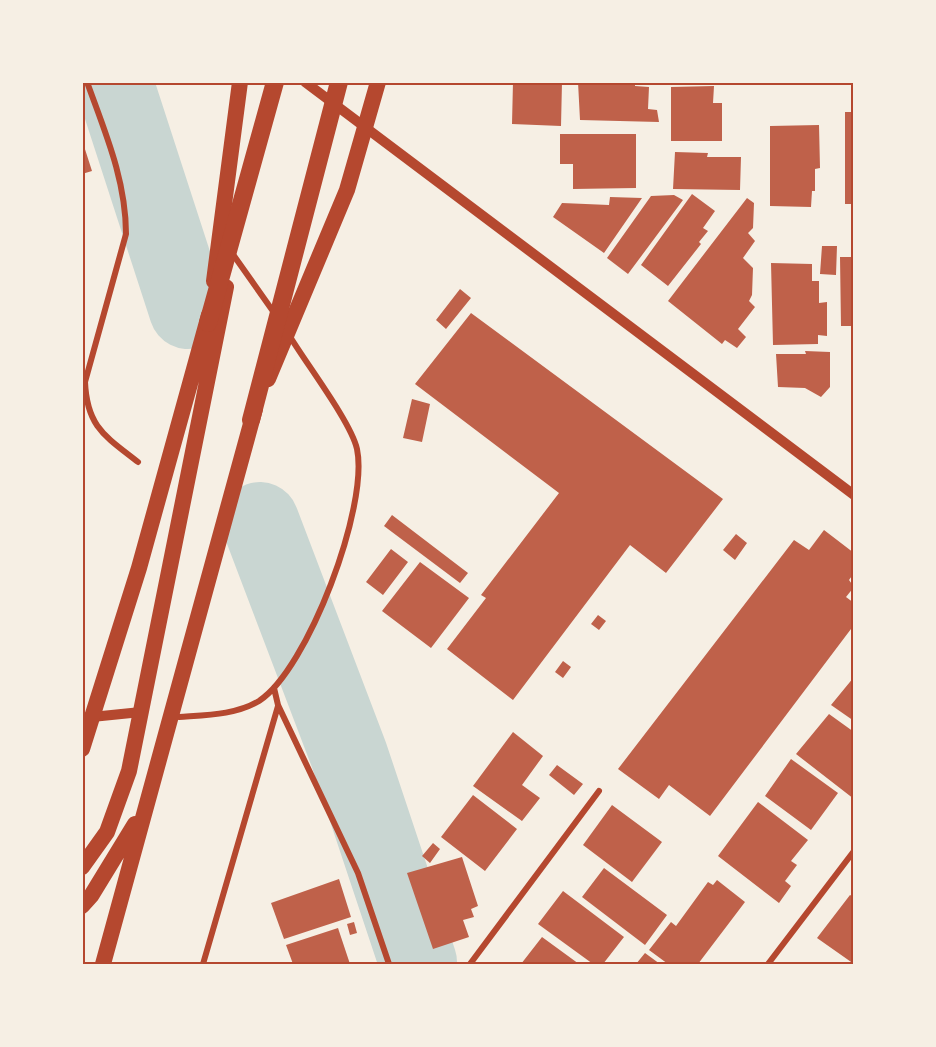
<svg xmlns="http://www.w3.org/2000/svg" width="936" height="1047" viewBox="0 0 936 1047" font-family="'PT Sans',sans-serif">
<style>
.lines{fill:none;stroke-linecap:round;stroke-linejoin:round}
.river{stroke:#c9d6d2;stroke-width:78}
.building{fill:#bf614a}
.minor{stroke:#b5482f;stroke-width:6}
.tertiary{stroke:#b5482f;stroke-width:10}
.trunk{stroke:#b5482f;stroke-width:16}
.motorway{stroke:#b5482f;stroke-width:18}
.neatline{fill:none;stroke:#b5482f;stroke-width:2}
</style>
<rect width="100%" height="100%" fill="#f6efe4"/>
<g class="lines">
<!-- river -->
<path class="river" d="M 114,82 L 188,310
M 260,521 L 349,755 L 418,962"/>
</g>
<!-- building -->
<path class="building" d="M 513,82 L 562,82 L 561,126 L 512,124 Z
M 578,82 L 635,82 L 635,86 L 649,87 L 648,109 L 657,110 L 659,122 L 580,120 Z
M 714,86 L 713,103 L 722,103 L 722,141 L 671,141 L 671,87 Z
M 845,112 L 854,112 L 854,204 L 845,204 Z
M 819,125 L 820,168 L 815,169 L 815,191 L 812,191 L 811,207 L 770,206 L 770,126 Z
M 560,134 L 636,134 L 636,188 L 573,189 L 573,164 L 560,164 Z
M 83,143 L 92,171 L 82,174 L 82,144 Z
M 675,152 L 708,153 L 707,157 L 741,157 L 740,190 L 673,189 Z
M 692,194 L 715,211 L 703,228 L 708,231 L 699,242 L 701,244 L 668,286 L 641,265 Z
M 674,195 L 683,200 L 628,274 L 607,258 L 651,196 Z
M 610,197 L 642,198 L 604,253 L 553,217 L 562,203 L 609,205 Z
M 747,198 L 754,203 L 753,228 L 748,233 L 755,241 L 743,258 L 753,268 L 752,295 L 749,301 L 755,307 L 738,329 L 746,337 L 737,348 L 725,340 L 722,344 L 668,301 Z
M 822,246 L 837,246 L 836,275 L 820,274 Z
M 840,257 L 854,257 L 854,326 L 841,326 Z
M 771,263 L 812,264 L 812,281 L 819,281 L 819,303 L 827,302 L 827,336 L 818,335 L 818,344 L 773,345 Z
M 460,289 L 471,298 L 446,329 L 436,320 Z
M 471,313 L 723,499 L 666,573 L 630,545 L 513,700 L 447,649 L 486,598 L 481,595 L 559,493 L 415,384 Z
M 805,351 L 830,352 L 830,387 L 821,397 L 805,388 L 778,387 L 776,354 L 806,354 Z
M 412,399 L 430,404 L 422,442 L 403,438 Z
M 392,515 L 468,573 L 460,583 L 384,526 Z
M 824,530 L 854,553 L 854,573 L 849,580 L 854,587 L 846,597 L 854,603 L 854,625 L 710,816 L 669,785 L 659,799 L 618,769 L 794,540 L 809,550 Z
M 736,534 L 747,543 L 735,560 L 723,550 Z
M 391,549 L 408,562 L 383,595 L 366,582 Z
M 420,562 L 469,598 L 431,648 L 382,611 Z
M 598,615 L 606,621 L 599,630 L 591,624 Z
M 563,661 L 571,667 L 563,678 L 555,672 Z
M 854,677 L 854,721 L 831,705 Z
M 829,714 L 854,732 L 854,799 L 796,754 Z
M 513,732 L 543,756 L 522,785 L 540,798 L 522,821 L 473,786 Z
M 791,759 L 838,793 L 811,830 L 765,796 Z
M 557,765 L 583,784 L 574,795 L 549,775 Z
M 473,795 L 517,829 L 485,871 L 441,837 Z
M 758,802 L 808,840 L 791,861 L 797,865 L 785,881 L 791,886 L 779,903 L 718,856 Z
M 612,805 L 662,842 L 632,882 L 583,845 Z
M 433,843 L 440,849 L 430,863 L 422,856 Z
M 462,857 L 478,906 L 471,909 L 474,917 L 463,920 L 469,937 L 433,949 L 407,873 Z
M 604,868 L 667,915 L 645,945 L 582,897 Z
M 339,879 L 351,917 L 284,939 L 271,903 Z
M 717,880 L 745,902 L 698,964 L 668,964 L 649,950 L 671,922 L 676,926 L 708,882 L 713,885 Z
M 563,891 L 624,937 L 603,964 L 593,964 L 538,924 Z
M 850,895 L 854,897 L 854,964 L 817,938 Z
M 354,922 L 357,933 L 350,935 L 347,924 Z
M 338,928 L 350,964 L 293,964 L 286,945 Z
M 542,937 L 579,964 L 521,964 Z
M 645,953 L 660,964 L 636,964 Z"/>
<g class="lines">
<!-- minor -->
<path class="minor" d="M 87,82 C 105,132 126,180 126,234 L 85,382 C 87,427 105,436 138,462
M 232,253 L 275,314
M 274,688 L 278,705 L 358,873 L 389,964
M 179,717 C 206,715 236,715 259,701 C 308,669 369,506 357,449 C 351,422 305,362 289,335
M 203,964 L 278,706
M 470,964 L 599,791
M 768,964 L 854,851"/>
<!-- tertiary -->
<path class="tertiary" d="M 305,82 L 854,495
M 82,718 L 141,712"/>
<!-- trunk -->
<path class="trunk" d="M 214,281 L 240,82
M 268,379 L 347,190 L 378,82
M 82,749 L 139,568 L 209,315
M 82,867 L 107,832 L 129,771 L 226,287
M 82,906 L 91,896 L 135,824
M 103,964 L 255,409"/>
<!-- motorway -->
<path class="motorway" d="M 208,323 L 275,82
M 251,420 L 339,82"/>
</g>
<!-- border -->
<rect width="936" height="1047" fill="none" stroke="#f6efe4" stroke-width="168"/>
<rect x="84" y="84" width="768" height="879" class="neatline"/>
</svg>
